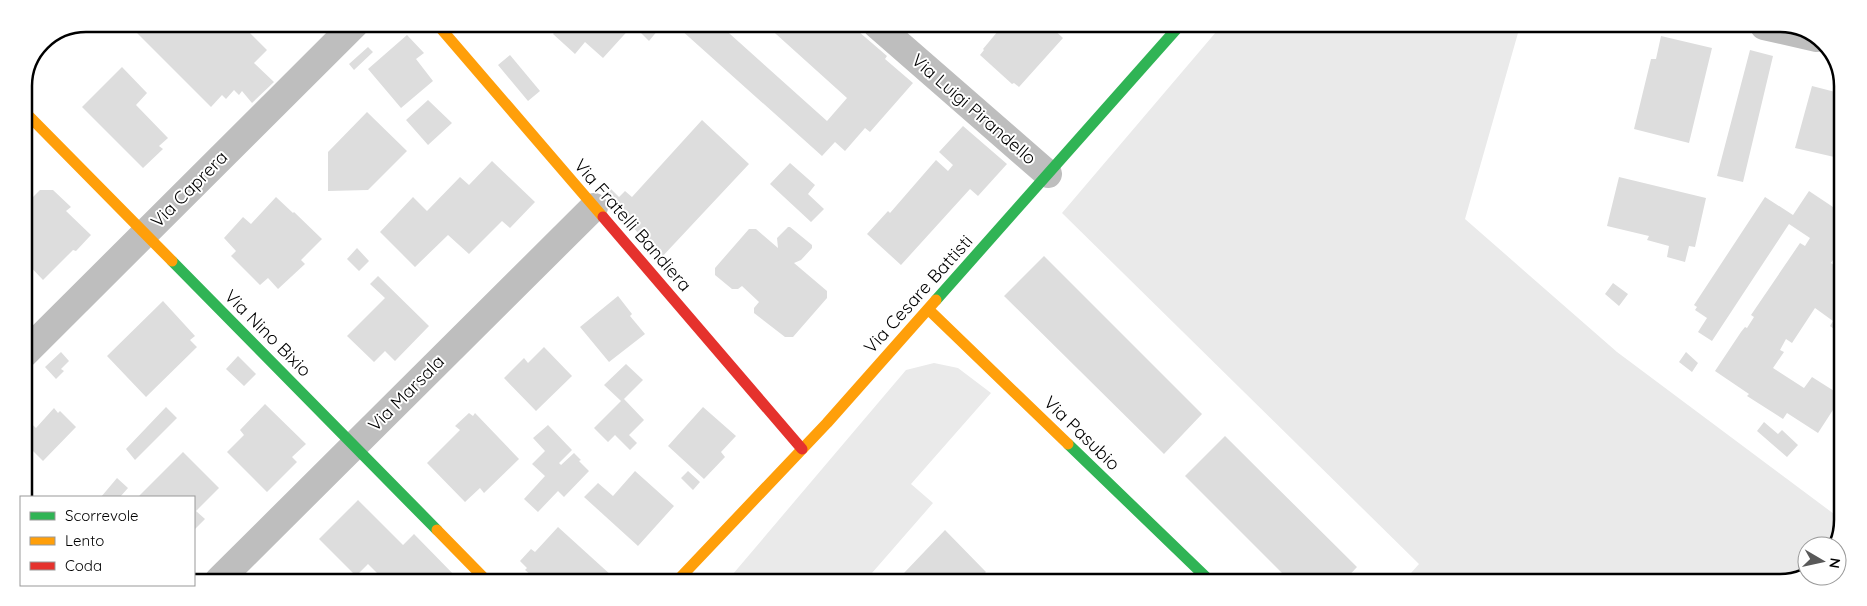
<svg xmlns="http://www.w3.org/2000/svg" width="1867" height="606" viewBox="0 0 1867 606" font-family="Quicksand,sans-serif">
<style>
.green{fill:#eaeaea}
.building{fill:#ddd}
.lines{fill:none;stroke-linecap:round;stroke-linejoin:round}
.street{stroke:#bebebe;stroke-width:28}
.fast{stroke:#30b455;stroke-width:11}
.slow{stroke:#ff9f0a;stroke-width:11}
.jam{stroke:#e5322d;stroke-width:11}
.labels{text-anchor:middle;dominant-baseline:central;stroke-width:4;stroke-linejoin:round;paint-order:stroke}
.street-label{font-size:18px;fill:#000;stroke:#fff}
.rim{fill:none;stroke:#000;stroke-width:2.5}
</style>
<rect width="100%" height="100%" fill="#fff"/>
<!-- green -->
<path class="green" d="M 1222,25 L 1520,26 L 1465,219 L 1617,352 L 1838,517 L 1841,520 L 1841,536 L 1834,546 L 1807,546 L 1807,573 L 1781,582 L 1403,582 L 1419,564 L 1062,213 Z
M 934,363 L 958,368 L 991,393 L 911,484 L 933,503 L 865,581 L 727,581 L 906,370 Z"/>
<!-- building -->
<path class="building" d="M 128,24 L 241,24 L 267,50 L 254,63 L 274,82 L 252,103 L 242,91 L 239,95 L 234,90 L 226,99 L 222,95 L 211,107 Z
M 556,24 L 663,24 L 649,41 L 633,25 L 603,58 L 585,42 L 575,54 L 553,34 L 559,27 Z
M 684,25 L 720,25 L 827,121 L 847,98 L 766,25 L 851,25 L 887,56 L 885,59 L 913,83 L 870,132 L 865,128 L 845,151 L 835,142 L 822,156 L 680,29 Z
M 1003,25 L 1049,25 L 1063,38 L 1019,87 L 1014,83 L 1012,84 L 980,55 L 984,50 L 983,49 Z
M 407,35 L 424,53 L 416,59 L 433,81 L 401,108 L 368,69 Z
M 1661,36 L 1712,48 L 1689,143 L 1634,129 L 1651,59 L 1656,59 Z
M 368,47 L 373,52 L 354,70 L 349,64 Z
M 1750,50 L 1773,56 L 1743,182 L 1717,176 Z
M 510,55 L 540,91 L 528,101 L 498,65 Z
M 122,67 L 147,93 L 136,105 L 168,138 L 159,146 L 163,149 L 143,168 L 82,107 Z
M 1812,86 L 1843,94 L 1843,159 L 1795,148 Z
M 428,100 L 452,123 L 428,145 L 406,120 Z
M 367,112 L 407,151 L 368,190 L 328,191 L 328,152 Z
M 702,120 L 749,164 L 660,259 L 605,194 L 611,189 L 619,197 L 625,191 L 632,197 Z
M 963,126 L 1007,164 L 978,196 L 970,189 L 901,265 L 867,234 L 888,211 L 890,213 L 936,160 L 948,171 L 953,165 L 939,152 Z
M 492,161 L 535,202 L 510,228 L 502,221 L 469,254 L 448,235 L 415,267 L 380,232 L 413,197 L 427,211 L 460,177 L 469,185 Z
M 790,163 L 815,185 L 808,194 L 824,209 L 811,222 L 770,184 Z
M 1619,177 L 1706,198 L 1695,247 L 1689,246 L 1685,262 L 1667,257 L 1669,246 L 1647,240 L 1649,236 L 1607,226 Z
M 40,190 L 53,190 L 71,207 L 66,211 L 91,235 L 76,251 L 73,250 L 43,280 L 24,260 L 24,206 Z
M 1809,191 L 1842,213 L 1842,250 L 1840,249 L 1831,263 L 1842,271 L 1838,280 L 1842,282 L 1842,335 L 1830,326 L 1833,321 L 1815,308 L 1792,343 L 1786,339 L 1780,350 L 1784,352 L 1773,368 L 1804,388 L 1812,377 L 1842,396 L 1818,433 L 1787,413 L 1783,419 L 1747,396 L 1749,394 L 1746,392 L 1715,371 L 1741,332 L 1745,327 L 1747,328 L 1754,317 L 1751,315 L 1800,243 L 1805,246 L 1810,238 L 1789,224 L 1712,341 L 1698,332 L 1707,318 L 1695,310 L 1697,307 L 1694,305 L 1765,197 L 1793,215 Z
M 276,197 L 293,213 L 294,212 L 322,239 L 301,260 L 305,264 L 278,289 L 268,278 L 260,285 L 231,256 L 236,251 L 224,238 L 243,217 L 251,224 Z
M 788,227 L 790,227 L 812,245 L 812,248 L 801,260 L 794,263 L 827,291 L 827,298 L 793,337 L 785,337 L 754,313 L 754,308 L 759,302 L 742,286 L 738,289 L 732,289 L 715,275 L 715,268 L 749,229 L 756,229 L 778,248 L 777,238 Z
M 357,248 L 369,261 L 359,271 L 347,259 Z
M 1044,256 L 1202,414 L 1164,454 L 1004,296 Z
M 378,276 L 429,326 L 395,361 L 385,351 L 374,362 L 347,336 L 385,298 L 370,284 Z
M 1613,283 L 1628,294 L 1619,306 L 1605,294 Z
M 618,296 L 632,314 L 630,316 L 645,334 L 609,362 L 580,327 Z
M 163,301 L 195,336 L 190,340 L 197,347 L 146,397 L 107,356 Z
M 544,347 L 572,376 L 536,411 L 504,378 L 524,358 L 528,363 Z
M 61,352 L 69,361 L 61,369 L 64,371 L 56,379 L 45,367 Z
M 1686,352 L 1698,363 L 1692,372 L 1679,362 Z
M 238,356 L 256,374 L 244,386 L 226,369 Z
M 626,364 L 643,380 L 624,399 L 644,420 L 629,435 L 637,443 L 630,450 L 615,435 L 608,442 L 594,428 L 621,401 L 604,385 Z
M 265,404 L 306,444 L 292,457 L 297,462 L 267,492 L 227,452 L 244,435 L 240,430 Z
M 166,407 L 177,418 L 135,460 L 126,449 Z
M 703,407 L 736,436 L 721,452 L 725,457 L 704,479 L 668,446 Z
M 54,408 L 58,413 L 60,411 L 76,427 L 43,461 L 24,442 L 24,417 L 36,428 Z
M 469,413 L 473,416 L 475,413 L 519,459 L 484,493 L 480,488 L 465,502 L 427,463 L 460,430 L 455,426 Z
M 1764,422 L 1778,434 L 1782,430 L 1798,445 L 1787,457 L 1757,431 Z
M 548,425 L 572,450 L 559,463 L 561,465 L 574,453 L 581,460 L 579,461 L 589,471 L 564,497 L 558,491 L 538,512 L 524,499 L 545,476 L 532,464 L 545,451 L 533,438 Z
M 1225,436 L 1357,567 L 1343,582 L 1291,582 L 1185,476 Z
M 183,452 L 219,488 L 196,511 L 205,519 L 194,530 L 194,497 L 139,496 Z
M 635,471 L 674,506 L 638,546 L 584,497 L 598,483 L 613,496 Z
M 688,471 L 700,482 L 693,490 L 681,478 Z
M 117,478 L 128,488 L 120,497 L 101,497 Z
M 358,500 L 403,545 L 414,534 L 460,581 L 384,580 L 368,564 L 356,576 L 319,539 Z
M 558,527 L 612,576 L 608,581 L 538,581 L 525,570 L 527,568 L 520,561 L 531,549 L 535,552 Z
M 945,530 L 986,572 L 979,579 L 981,581 L 912,581 L 904,573 Z
M 311,574 L 318,580 L 304,580 Z"/>
<g class="lines">
<!-- street -->
<path class="street" d="M 877,25 L 1048,174
M 1764,26 L 1817,38
M 24,354 L 355,24
M 219,580 L 594,207"/>
<!-- fast -->
<path class="fast" d="M 172,261 L 437,530
M 936,300 L 1180,25
M 1068,444 L 1211,582"/>
<!-- slow -->
<path class="slow" d="M 437,24 L 603,217
M 24,111 L 172,261
M 928,309 L 1068,444
M 437,530 L 487,581
M 677,581 L 827,423 L 936,300"/>
<!-- jam -->
<path class="jam" d="M 603,217 L 802,449"/>
</g>
<g class="labels">
<!-- street labels -->
<g class="street-label">
<text transform="translate(974 109) rotate(41)">Via Luigi Pirandello</text>
<text transform="translate(189 189) rotate(-45)">Via Caprera</text>
<text transform="translate(633 225) rotate(49)">Via Fratelli Bandiera</text>
<text transform="translate(918 294) rotate(-48)">Via Cesare Battisti</text>
<text transform="translate(268 333) rotate(45)">Via Nino Bixio</text>
<text transform="translate(406 393) rotate(-45)">Via Marsala</text>
<text transform="translate(1082 433) rotate(44)">Via Pasubio</text>
</g>
</g>
<!-- crop -->
<path d="M0 0H1867V606H0ZM86 32H1780A54 54 0 0 1 1834 86V520A54 54 0 0 1 1780 574H86A54 54 0 0 1 32 520V86A54 54 0 0 1 86 32Z" fill="#fff" fill-rule="evenodd"/>
<path class="rim" d="M86 32H1780A54 54 0 0 1 1834 86V520A54 54 0 0 1 1780 574H86A54 54 0 0 1 32 520V86A54 54 0 0 1 86 32Z"/>
<!-- legend -->
<rect x="20" y="496" width="175" height="90" fill="#ffffff" stroke="#999999"/>
<rect x="30" y="512" width="25" height="8" fill="#30b455" stroke="#999999"/>
<text x="65" y="521" font-size="15" fill="#000000">Scorrevole</text>
<rect x="30" y="537" width="25" height="8" fill="#ff9f0a" stroke="#999999"/>
<text x="65" y="546" font-size="15" fill="#000000">Lento</text>
<rect x="30" y="562" width="25" height="8" fill="#e5322d" stroke="#999999"/>
<text x="65" y="571" font-size="15" fill="#000000">Coda</text>
<!-- north arrow -->
<g transform="translate(1822 561) rotate(99)"><circle r="24" fill="#ffffff" stroke="#999999"/>
<path d="M0-4L9 19L0 12L-9 19Z" fill="#595959"/>
<text y="-8" font-size="14" font-weight="bold" text-anchor="middle" fill="#000000">N</text>
</g>
</svg>
